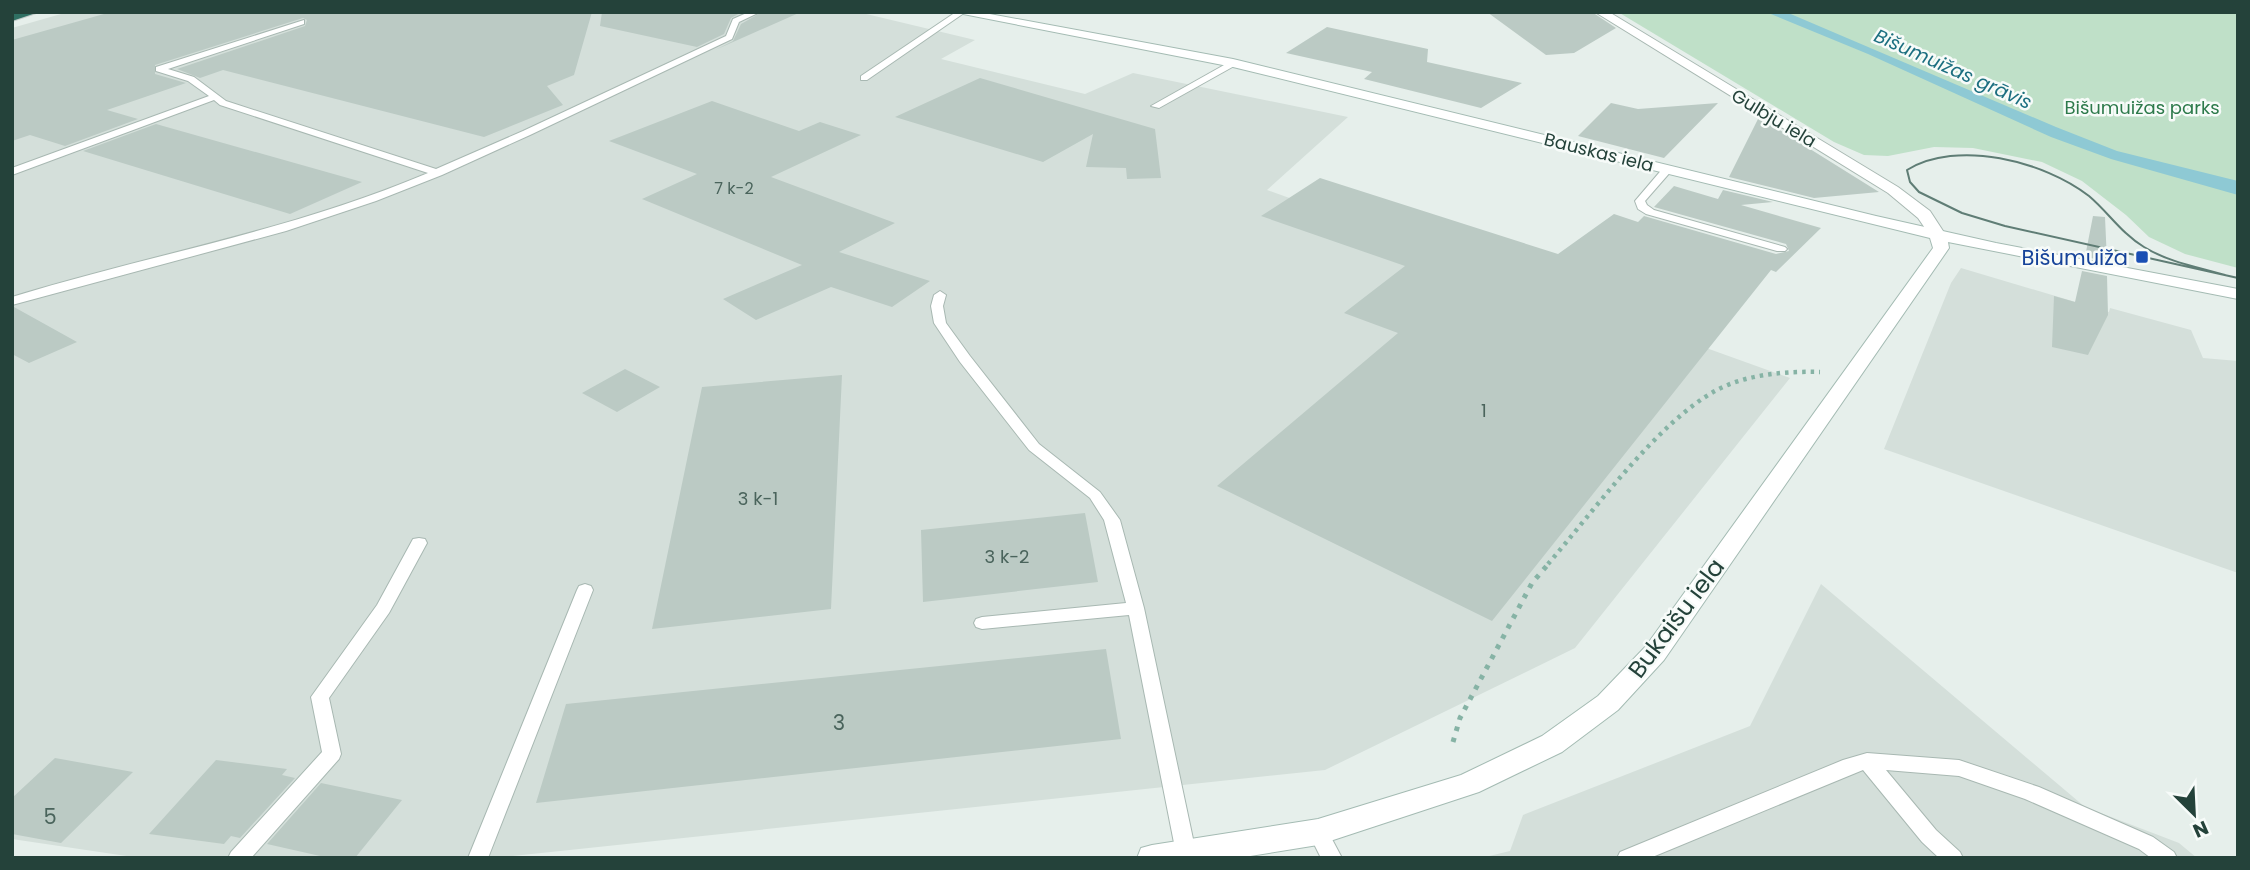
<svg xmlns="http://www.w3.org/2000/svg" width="2250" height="870" viewBox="0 0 2250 870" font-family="Poppins,sans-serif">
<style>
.built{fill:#d4dfda}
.green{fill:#bfe0c8}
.water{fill:#8ec9d4}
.building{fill:#bbcac4}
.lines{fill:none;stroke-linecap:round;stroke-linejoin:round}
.lane-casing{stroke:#a8b8b2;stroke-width:2}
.street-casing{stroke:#a8b8b2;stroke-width:2}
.secondary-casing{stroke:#a4bbb3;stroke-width:2}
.highway-casing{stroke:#c2cac8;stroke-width:2}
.path-far1{stroke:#86b3a5;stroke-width:4.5;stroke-dasharray:3.5 5;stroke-linecap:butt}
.path{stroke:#86b3a5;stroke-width:5;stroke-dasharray:4.5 7;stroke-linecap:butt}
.lane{fill:#fff;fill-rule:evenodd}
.street{fill:#fff;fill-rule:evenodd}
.secondary{fill:#fff;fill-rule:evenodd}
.highway{fill:#2f6f62;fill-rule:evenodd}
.tram{stroke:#5f7d75;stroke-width:2}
.transit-dot{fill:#1a4fb4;stroke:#f7fbf9;stroke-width:2.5}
.labels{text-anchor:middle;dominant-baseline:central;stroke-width:5;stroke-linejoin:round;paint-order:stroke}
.far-number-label{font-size:16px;fill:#4a645c}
.far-park-label{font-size:18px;fill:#2d7a4b;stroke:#f7fbf9}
.far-street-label{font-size:18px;fill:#24423a;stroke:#f7fbf9}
.number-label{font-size:18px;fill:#4a645c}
.far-water-label{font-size:19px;font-style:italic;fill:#1c6f80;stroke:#f7fbf9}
.transit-label{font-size:21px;fill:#164399;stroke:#f7fbf9;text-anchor:end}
.near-number-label{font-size:21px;fill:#4a645c}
.near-street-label{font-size:24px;fill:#24423a;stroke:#f7fbf9}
</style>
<rect width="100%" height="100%" fill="#e6efeb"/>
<!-- built -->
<path class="built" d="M 68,12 L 858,12 L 975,40 L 941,59 L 1085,94 L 1133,73 L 1348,117 L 1267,190 L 1790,378 L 1575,648 L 1325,770 L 494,858 L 140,858 L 12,839 L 12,28 Z
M 1961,268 L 2109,312 L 2110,308 L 2191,330 L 2203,358 L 2238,361 L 2238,573 L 1884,449 L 1951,283 Z
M 1821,584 L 2085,807 L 2179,843 L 2197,858 L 1481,858 L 1510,851 L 1523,815 L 1750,726 Z"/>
<!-- green -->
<path class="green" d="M 1618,12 L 2238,12 L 2238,268 L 2185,254 L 2149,237 L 2126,215 L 2082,181 L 2042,162 L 1973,148 L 1934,147 L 1888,156 L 1864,155 L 1834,142 Z"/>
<!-- water -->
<path class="water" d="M 1766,12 L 1786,12 L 2056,127 L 2117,151 L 2238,181 L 2238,195 L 2111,159 L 2051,137 L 1868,54 Z"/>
<!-- building -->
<path class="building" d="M 111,12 L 592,12 L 574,75 L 547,86 L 563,105 L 484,137 L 223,70 L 200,78 L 177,69 L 305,26 L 307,20 L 303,18 L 155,65 L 155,74 L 186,83 L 107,110 L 138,119 L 65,146 L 30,135 L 12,141 L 12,40 Z
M 602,12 L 742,12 L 731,18 L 724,34 L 697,47 L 600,26 Z
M 762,12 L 801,12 L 715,50 L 733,41 L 741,24 Z
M 1487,12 L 1592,12 L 1616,28 L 1574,53 L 1546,55 Z
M 1327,27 L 1428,49 L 1427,62 L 1522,83 L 1481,108 L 1364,79 L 1372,72 L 1286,53 Z
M 980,78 L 1155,129 L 1161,178 L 1127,179 L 1126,168 L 1086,167 L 1093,134 L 1043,162 L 895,117 Z
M 712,101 L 799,131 L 820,122 L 861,135 L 771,177 L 895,223 L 839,252 L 930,281 L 892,307 L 831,287 L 756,320 L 723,299 L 802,265 L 642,199 L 697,174 L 609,141 Z
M 1611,103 L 1638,109 L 1718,103 L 1664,158 L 1578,136 Z
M 1759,117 L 1879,192 L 1814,198 L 1729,177 Z
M 156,124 L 362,182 L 290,214 L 83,151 Z
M 1320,178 L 1558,254 L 1614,214 L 1638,222 L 1644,216 L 1776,254 L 1789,251 L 1786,244 L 1654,207 L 1674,186 L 1718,199 L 1723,190 L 1773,202 L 1741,205 L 1821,228 L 1776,272 L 1771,270 L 1492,621 L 1217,486 L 1398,333 L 1344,313 L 1405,266 L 1261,216 Z
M 2093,216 L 2105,217 L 2107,261 L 2085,257 Z
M 2082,271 L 2107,276 L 2108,315 L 2088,355 L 2052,347 L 2054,296 L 2075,302 Z
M 12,307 L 14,307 L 77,342 L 29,363 L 12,354 Z
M 625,369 L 660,387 L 617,412 L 582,393 Z
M 842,375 L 831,609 L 652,629 L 702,387 Z
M 1085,513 L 1098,582 L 923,602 L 921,530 Z
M 1106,649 L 1121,739 L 536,803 L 566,704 Z
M 55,758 L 133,772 L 61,843 L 12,834 L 12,798 Z
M 216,760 L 287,769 L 282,775 L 295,778 L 240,838 L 231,836 L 224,844 L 149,834 Z
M 321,783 L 402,800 L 355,858 L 329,858 L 267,844 Z"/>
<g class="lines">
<!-- lane casing -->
<g class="lane-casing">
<path id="lane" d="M 749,12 L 760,12 L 739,22 L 732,39 L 530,135 L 442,175 L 376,201 L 286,231 L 12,305 L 12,297 C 152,254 291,231 428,173 L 220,105 L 214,100 L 12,175 L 12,168 L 209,96 L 188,81 L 156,71 L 156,67 L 304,20 L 304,24 L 168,69 L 194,77 L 226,101 L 436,169 L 523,131 L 726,36 L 733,19 Z
M 956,12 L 964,13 L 867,80 L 861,80 L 861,76 Z
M 1233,60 L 1237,63 L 1236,65 L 1159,108 L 1151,106 Z
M 1664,167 L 1673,169 L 1645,201 L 1647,205 L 1654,210 L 1785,247 L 1787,249 L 1785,251 L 1777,251 L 1646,214 L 1638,209 L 1635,201 Z
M 940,291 L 946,295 L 943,306 L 946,323 L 970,356 L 1039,444 L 1100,492 L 1120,520 L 1144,608 L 1196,853 L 1194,858 L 1178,858 L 1176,853 L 1129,615 L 982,629 L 976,627 L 974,623 L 976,619 L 982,617 L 1126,603 L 1104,520 L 1090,498 L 1029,450 L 960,362 L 934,323 L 931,306 L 934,295 Z
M 419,538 L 425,539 L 427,543 L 389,613 L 329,698 L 341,754 L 339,759 L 251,858 L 228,858 L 231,852 L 322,752 L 311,697 L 377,605 L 413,539 Z
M 585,584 L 591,586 L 593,590 L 488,858 L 468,858 L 577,590 L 579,586 Z
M 1867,753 L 1959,760 L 2039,787 L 2153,837 L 2174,852 L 2177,858 L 2151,858 L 2139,849 L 2025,799 L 1959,776 L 1886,770 L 1936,830 L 1960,852 L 1963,858 L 1939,858 L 1922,842 L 1863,770 L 1650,858 L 1617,858 L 1620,852 L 1843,760 Z
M 1318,823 L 1325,826 L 1342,858 L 1321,858 L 1308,832 L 1311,826 Z"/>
</g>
<!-- street casing -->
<g class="street-casing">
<path id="street" d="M 1595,12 L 1609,12 L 1898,187 L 1930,211 L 1945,234 L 1943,237 L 1931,237 L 1918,218 L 1888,193 Z"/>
</g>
<!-- secondary casing -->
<g class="secondary-casing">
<path id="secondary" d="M 953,12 L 979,12 L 1233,59 L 1876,216 L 1996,243 L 2238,289 L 2238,299 L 1948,242 L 1949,248 L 1664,660 L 1618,710 L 1562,752 L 1479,792 L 1318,845 L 1238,858 L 1137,858 L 1141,848 L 1152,845 L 1318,819 L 1461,775 L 1542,736 L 1598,696 L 1646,646 L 1933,248 L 1930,238 L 1233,67 Z"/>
</g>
<!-- highway casing -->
<g class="highway-casing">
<path id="highway" d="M 20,12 L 39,12 L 12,21 L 12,14 Z"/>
</g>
<!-- path-far1 -->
<path class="path-far1" d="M 1548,564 C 1593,512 1657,423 1715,391 C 1746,374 1786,371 1820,372"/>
<!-- path -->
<path class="path" d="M 1453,742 L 1460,718 L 1532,583 L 1550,562"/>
<!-- lane -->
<use href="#lane" class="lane"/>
<!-- street -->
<use href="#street" class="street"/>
<!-- secondary -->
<use href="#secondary" class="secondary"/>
<!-- highway -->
<use href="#highway" class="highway"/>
<!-- tram -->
<path class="tram" d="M 2225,275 C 2198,267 2168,262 2144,247 C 2122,234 2108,212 2089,196 C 2044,161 1957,139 1907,170 L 1910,182 L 1919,192 L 1962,213 L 2005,226 L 2238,278"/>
</g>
<!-- markers -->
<rect class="transit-dot" x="2135" y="250" width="14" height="14" rx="3.5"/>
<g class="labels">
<!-- far-number labels -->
<g class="far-number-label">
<text x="734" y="188">7 k-2</text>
</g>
<!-- far-park labels -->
<g class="far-park-label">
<text x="2142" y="107">Bišumuižas parks</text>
</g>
<!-- far-street labels -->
<g class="far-street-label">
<text transform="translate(1774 118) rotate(31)">Gulbju iela</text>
<text transform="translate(1599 152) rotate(14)">Bauskas iela</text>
</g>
<!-- number labels -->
<g class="number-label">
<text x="1484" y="410">1</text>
<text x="758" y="498">3 k-1</text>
<text x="1007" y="556">3 k-2</text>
</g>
<!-- far-water labels -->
<g class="far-water-label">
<text transform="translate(1953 69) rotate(24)">Bišumuižas grāvis</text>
</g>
<!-- transit labels -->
<g class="transit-label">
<text x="2128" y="257">Bišumuiža</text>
</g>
<!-- near-number labels -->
<g class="near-number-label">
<text x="839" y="722">3</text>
<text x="50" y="816">5</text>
</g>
<!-- near-street labels -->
<g class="near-street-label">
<text transform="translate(1676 618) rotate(-53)">Bukaišu iela</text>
</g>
</g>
<!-- border -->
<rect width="2250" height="870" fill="none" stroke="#24423a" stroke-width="28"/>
<!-- north arrow -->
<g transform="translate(2194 814) rotate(156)" stroke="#f7fbf9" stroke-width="5" paint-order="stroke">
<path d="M0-5L12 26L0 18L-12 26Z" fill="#24423a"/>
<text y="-10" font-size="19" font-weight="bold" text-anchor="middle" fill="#24423a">N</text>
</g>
</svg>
